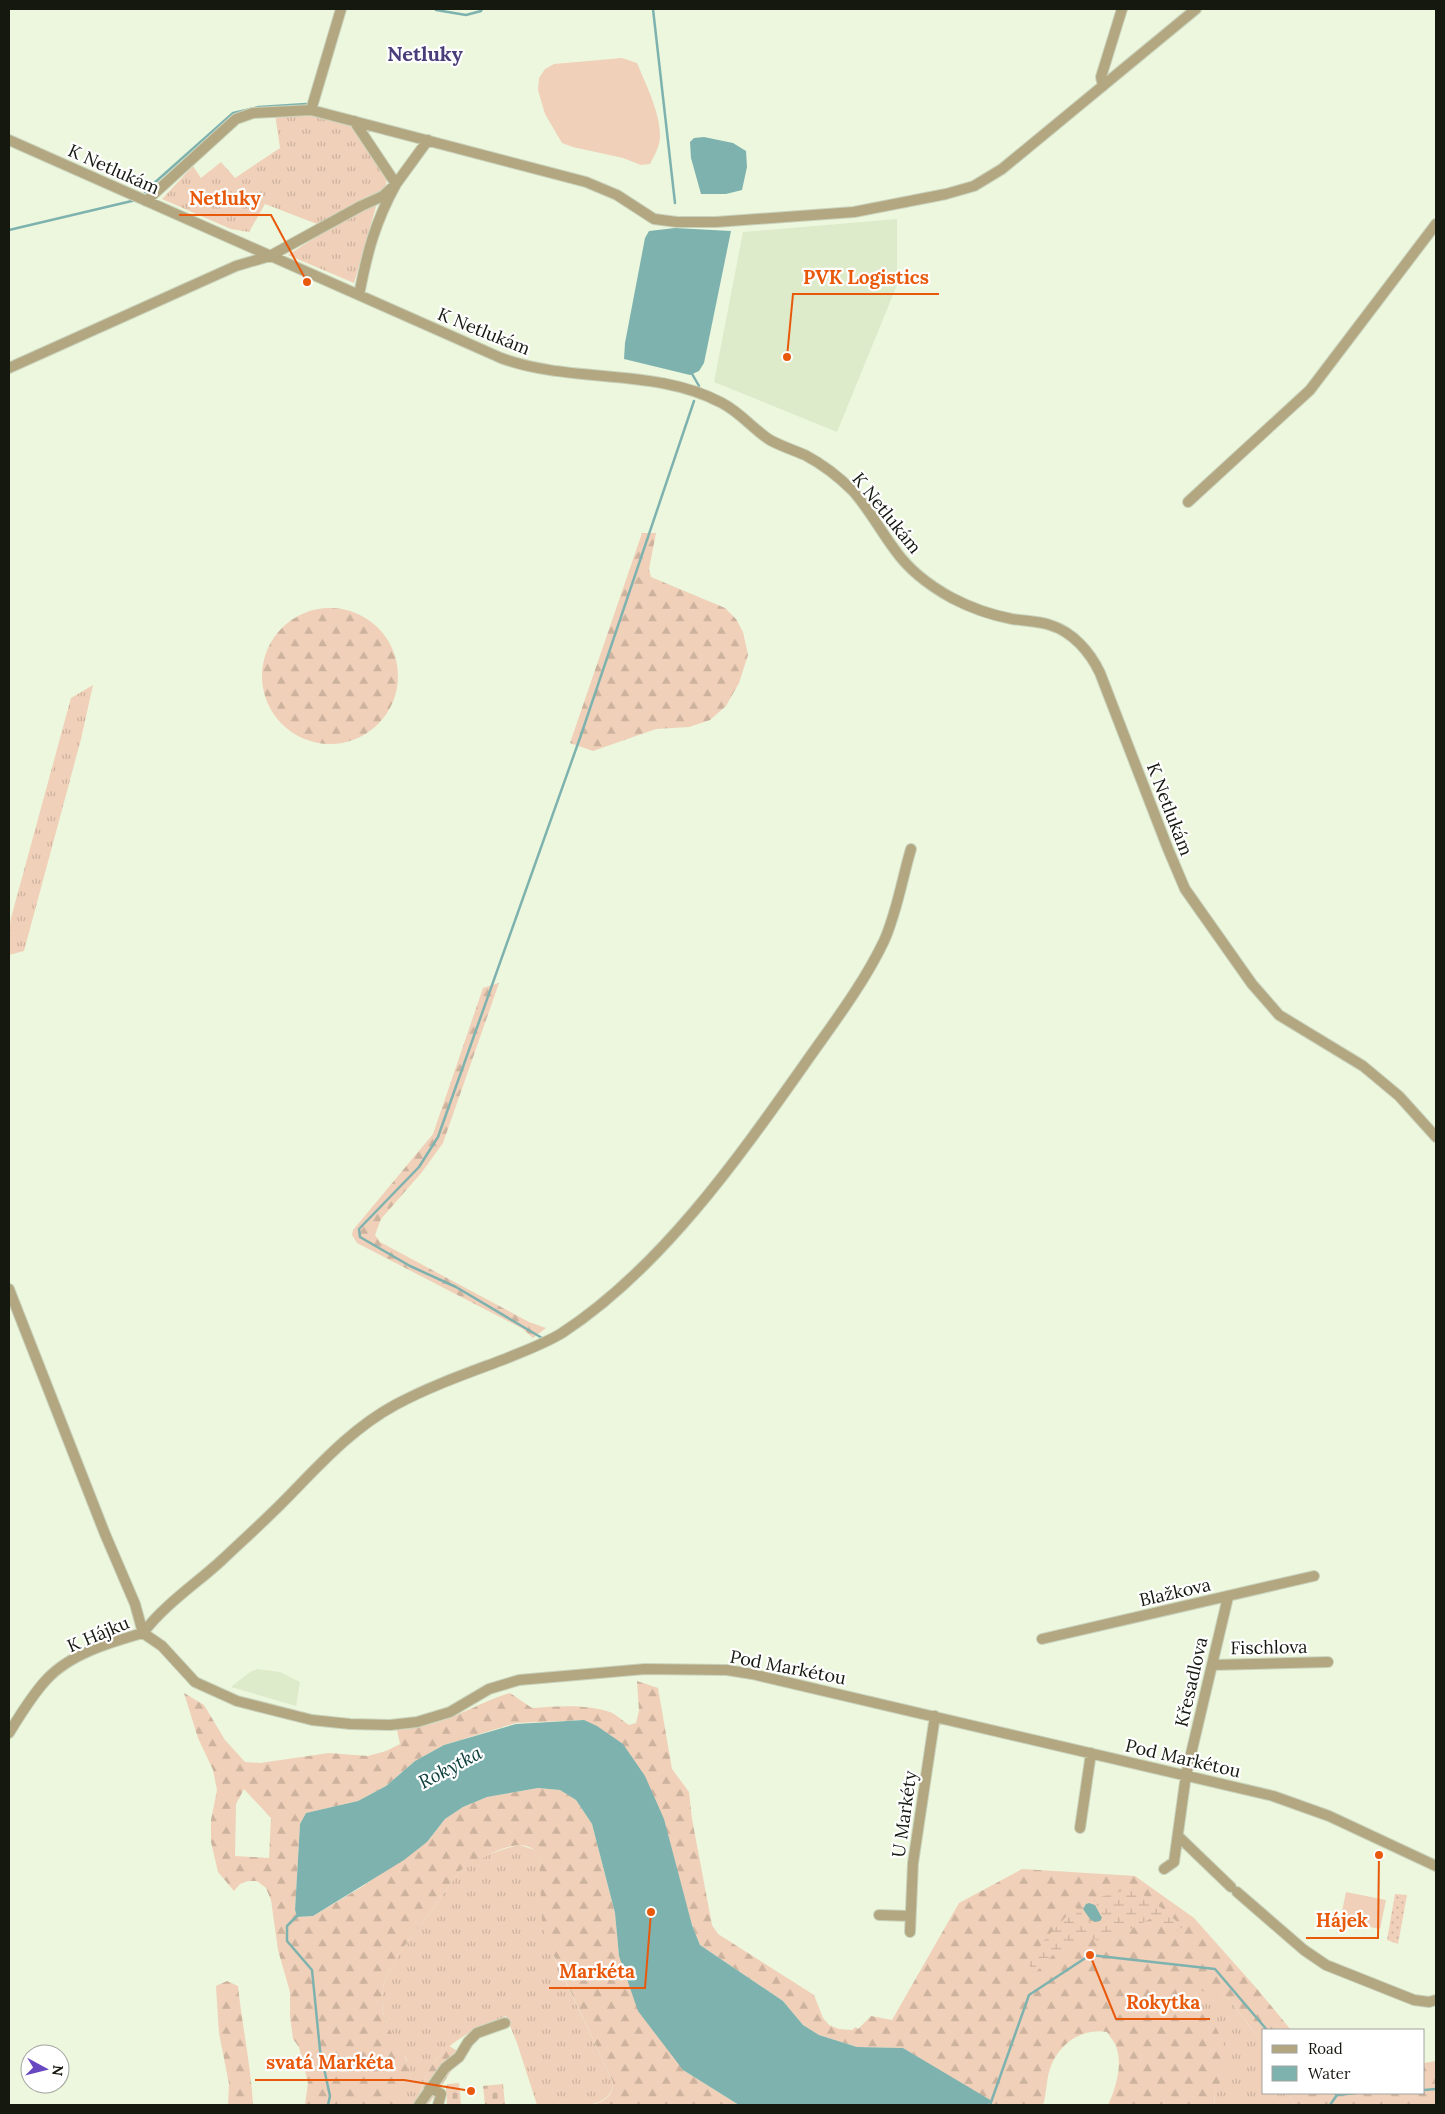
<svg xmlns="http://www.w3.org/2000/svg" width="1445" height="2114" viewBox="0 0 1445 2114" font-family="Lora,serif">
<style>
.built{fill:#ddebca}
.grass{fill:url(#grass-tufts)}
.forest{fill:url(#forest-firs);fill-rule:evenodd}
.wetland{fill:url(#wetland-marsh)}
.cemetery{fill:url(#cemetery-stones)}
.park{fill:url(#park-dots)}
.pitch{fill:#f0d0b9}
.water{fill:#7eb2af}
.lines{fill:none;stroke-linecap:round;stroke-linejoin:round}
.stream{stroke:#7eb2af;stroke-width:2.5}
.minor-casing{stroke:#cad3bc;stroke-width:12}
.minor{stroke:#b3a782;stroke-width:10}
.labels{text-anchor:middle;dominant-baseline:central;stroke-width:4.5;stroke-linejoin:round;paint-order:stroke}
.street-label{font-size:18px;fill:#15180f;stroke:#fff}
.water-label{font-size:19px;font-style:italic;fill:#083b39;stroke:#fff}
.quarter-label{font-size:20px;font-weight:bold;fill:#493d7a;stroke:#fff}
.leader{fill:none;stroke:#e8590c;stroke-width:2}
.callout-dot{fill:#e8590c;stroke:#fff;stroke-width:2}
.callout-label{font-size:19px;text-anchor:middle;font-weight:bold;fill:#e8590c;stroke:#fff;stroke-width:4.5;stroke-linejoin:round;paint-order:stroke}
</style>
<defs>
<pattern id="grass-tufts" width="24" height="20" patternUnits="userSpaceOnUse" patternTransform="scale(1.25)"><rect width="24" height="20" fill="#f0d0b9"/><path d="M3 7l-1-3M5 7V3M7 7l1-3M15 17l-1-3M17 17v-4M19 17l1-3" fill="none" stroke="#cdb29e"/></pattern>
<pattern id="forest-firs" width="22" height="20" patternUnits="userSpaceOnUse" patternTransform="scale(1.25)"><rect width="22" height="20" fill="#f0d0b9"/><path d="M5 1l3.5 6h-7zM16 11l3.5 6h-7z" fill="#cdb29e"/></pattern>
<pattern id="wetland-marsh" width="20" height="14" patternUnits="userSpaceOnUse" patternTransform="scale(1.25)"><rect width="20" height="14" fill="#f0d0b9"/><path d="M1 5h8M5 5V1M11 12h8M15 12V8" fill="none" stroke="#cdb29e"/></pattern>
<pattern id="cemetery-stones" width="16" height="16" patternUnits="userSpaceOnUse" patternTransform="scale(1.25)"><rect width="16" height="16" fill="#f0d0b9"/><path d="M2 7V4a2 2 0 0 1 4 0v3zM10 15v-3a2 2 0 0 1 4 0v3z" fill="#cdb29e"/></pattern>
<pattern id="park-dots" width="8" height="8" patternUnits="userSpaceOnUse" patternTransform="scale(1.25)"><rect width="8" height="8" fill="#f0d0b9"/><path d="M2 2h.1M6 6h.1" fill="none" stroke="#cdb29e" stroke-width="1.8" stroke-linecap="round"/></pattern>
</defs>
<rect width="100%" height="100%" fill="#ecf7dd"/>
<!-- built -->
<path class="built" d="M 897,219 L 897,285 L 837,432 L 714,382 L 743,232 Z
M 257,1669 L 280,1672 L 300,1682 L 296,1706 L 231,1687 L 250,1672 Z"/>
<!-- grass -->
<path class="grass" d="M 275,114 C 299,114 330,111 351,127 C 362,135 379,166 387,178 L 385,190 L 317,224 L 265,204 L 249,232 L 231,229 L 162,199 L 193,166 L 201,178 L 221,162 L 235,178 L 280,148 Z
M 377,203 L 354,283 L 288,255 L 330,228 Z
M 93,685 L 81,739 L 24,951 L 9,955 L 9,930 L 11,918 L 71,698 Z
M 519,1845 L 535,1850 L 539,1855 L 541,1883 L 554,1957 L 613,2082 C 613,2114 559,2105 537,2105 L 517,2043 L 506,2016 C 475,2028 443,2043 427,2074 C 421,2085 421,2096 412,2105 L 405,2105 L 397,2098 L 407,2060 C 393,2038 378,2017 383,1989 C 387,1963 422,1924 438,1902 C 445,1892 452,1880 460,1871 C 471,1860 505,1848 519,1845 Z
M 1199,1989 L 1229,1999 L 1264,2045 L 1264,2093 L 1287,2093 L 1295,2105 L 1215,2105 C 1213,2092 1220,2080 1226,2069 L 1195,2010 L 1196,1995 Z"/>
<!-- forest -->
<path class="forest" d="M 642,533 L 656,533 L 649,569 L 651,577 L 725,608 L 736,619 L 743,632 L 748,655 L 739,683 L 726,706 L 710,720 L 689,727 L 656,729 L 593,751 L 570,743 Z
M262 676a68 68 0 1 1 136 0a68 68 0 1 1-136 0Z
M 499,983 L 443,1143 L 422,1172 L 381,1219 L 375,1235 L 380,1242 L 529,1322 L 546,1328 L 533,1338 L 523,1329 L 357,1243 L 352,1235 L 353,1230 L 433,1134 L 483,988 Z
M 637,1681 L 658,1688 L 672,1769 L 689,1792 L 692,1819 L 712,1925 L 718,1934 L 814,1995 L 823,2018 L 829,2025 L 839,2029 L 852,2030 L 856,2027 L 858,2029 L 871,2016 L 892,2020 L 959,1903 L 1022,1869 L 1135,1876 L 1194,1918 L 1258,1990 L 1291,2030 L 1264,2030 L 1264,2045 L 1229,1999 L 1199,1990 L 1196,1995 L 1195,2010 L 1210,2016 C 1218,2032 1229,2049 1226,2068 C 1224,2081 1212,2090 1215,2105 L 1108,2105 C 1116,2088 1123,2065 1116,2046 C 1114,2041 1110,2037 1107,2032 C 1082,2028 1060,2043 1051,2066 C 1046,2078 1047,2093 1043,2105 L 987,2105 L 991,2102 L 903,2048 L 857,2047 L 819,2035 L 803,2025 L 783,2001 L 700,1945 L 692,1925 L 684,1896 L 584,1720 L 516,1723 L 444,1745 L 415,1761 L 386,1786 L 358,1801 L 306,1813 L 300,1824 L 295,1910 L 297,1917 L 313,1916 L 360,1888 L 427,1842 L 445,1819 L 463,1807 L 487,1797 L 538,1788 L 560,1790 L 576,1800 L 592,1824 L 615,1913 L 619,1956 L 683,2070 L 739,2105 L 593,2105 C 605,2100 613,2097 613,2082 L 546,1939 L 542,1922 L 539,1855 C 524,1834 494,1852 477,1861 C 471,1864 464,1867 460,1871 C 452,1880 445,1892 438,1902 C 422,1924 387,1963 383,1989 C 377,2024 399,2038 409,2067 L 398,2098 L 405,2105 L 305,2105 L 308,2083 L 299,2047 L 293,2039 L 290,2016 L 290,1992 L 278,1950 L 271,1900 L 266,1888 L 257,1881 L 248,1881 L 240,1884 L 234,1891 L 218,1872 L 211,1842 L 211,1820 L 217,1790 L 213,1770 L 198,1738 L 184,1693 L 204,1705 L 225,1740 L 245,1762 L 260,1763 L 329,1753 L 368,1756 L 386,1751 L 400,1744 L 397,1730 C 418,1728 439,1723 459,1714 C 476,1707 492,1698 510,1693 L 532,1708 C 557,1706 586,1704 610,1712 C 617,1715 623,1721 629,1725 L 636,1723 L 639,1711 ZM 244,1789 L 271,1818 L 269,1858 L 235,1856 L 236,1804 Z
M 227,1981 L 238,1986 C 242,2026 251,2065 253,2105 L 228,2105 L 229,2084 L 219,2033 L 216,1986 Z
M 449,2046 L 463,2054 L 428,2105 L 411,2105 C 422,2097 421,2085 427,2074 C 432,2063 441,2054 449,2046 Z
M 1436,2061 L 1436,2105 L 1295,2105 L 1287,2093 L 1424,2093 L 1424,2063 Z"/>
<!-- wetland -->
<path class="wetland" d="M 1133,1888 L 1163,1909 L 1183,1927 L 1175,1932 L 1169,1932 L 1152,1918 L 1104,1942 L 1087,1938 L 1056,1952 L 1035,1973 L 1028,1964 L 1046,1938 L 1075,1907 L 1093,1925 L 1100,1923 L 1104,1918 L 1093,1899 Z"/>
<!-- cemetery -->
<path class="cemetery" d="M 459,2083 L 461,2105 L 447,2105 L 446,2086 L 448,2084 Z
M 503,2084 L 505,2105 L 485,2105 L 483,2086 Z"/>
<!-- park -->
<path class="park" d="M 1395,1894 L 1407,1895 L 1398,1944 L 1387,1940 Z"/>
<!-- pitch -->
<path class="pitch" d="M 622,58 L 637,63 C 646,85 661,114 660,138 C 659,148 654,156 650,164 L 641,165 L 623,158 L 573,147 L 562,143 L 545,114 L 538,90 L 539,78 L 545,69 L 554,64 Z
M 1346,1892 L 1386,1900 L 1380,1929 L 1340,1921 Z"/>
<!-- water -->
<path class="water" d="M 704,137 L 733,143 L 746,151 L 747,167 L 742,190 L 726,194 L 701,194 L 691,158 L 690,142 L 694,138 Z
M 675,228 L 731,231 L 704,363 L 699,371 L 690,375 L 624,359 L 625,343 L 645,238 L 649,231 Z
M 584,1720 L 597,1726 L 623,1744 L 645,1776 L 664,1819 L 692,1925 L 700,1945 L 783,2001 L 803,2025 L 819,2035 L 857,2047 L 903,2048 L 992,2101 L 987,2105 L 739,2105 L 683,2070 L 638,2011 L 619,1956 L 615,1913 L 592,1824 L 576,1800 L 560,1790 L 538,1788 L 487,1797 L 463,1807 L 445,1819 L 427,1842 L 404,1860 L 313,1916 L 297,1917 L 295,1910 L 300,1824 L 306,1813 L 358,1801 L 386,1786 L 415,1761 L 444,1745 L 516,1724 Z
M 1089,1903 L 1095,1905 L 1102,1918 L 1100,1921 L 1095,1922 L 1090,1919 L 1083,1909 L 1086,1904 Z"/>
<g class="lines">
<!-- stream -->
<path class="stream" d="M 653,9 L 675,203
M 436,10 L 466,15 L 481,11 L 482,9
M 152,185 L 233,113 L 259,107 L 306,104
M 145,192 L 147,190
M 9,230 L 136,200
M 691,372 L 699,386
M 542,1338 L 456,1287 L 410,1266 L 360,1237 L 359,1229 L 419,1167 L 438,1137 L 581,735 L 694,401
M 298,1915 L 287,1926 L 287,1941 L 312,1970 L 320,2050 L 330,2096 L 328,2105
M 1424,2090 L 1436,2089
M 1334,2093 L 1337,2095 L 1356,2093
M 990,2105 L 1029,1995 L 1090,1955 L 1215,1969 L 1267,2030
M 1330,2105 L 1337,2095"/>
<!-- minor casing -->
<g class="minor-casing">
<path id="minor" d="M 1103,86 L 1101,77 L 1122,9
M 311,110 L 341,9
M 354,121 L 396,184 C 375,222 367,253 359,295
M 9,140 L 501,358 C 572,384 655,367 722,403 C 741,413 753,429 770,440 C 781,446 793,450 805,455 C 822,464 839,477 853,491 C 869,509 880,530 895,550 C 909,570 930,586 952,598 C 971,608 991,615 1012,619 C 1025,621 1038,621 1050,625 C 1073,632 1090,652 1100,673 L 1168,849 L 1185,889 L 1252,984 L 1279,1015 L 1363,1066 L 1399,1096 L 1436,1137
M 146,201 L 236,119 L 253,113 L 311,110 L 586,182 L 617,195 L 654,219 L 677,222 L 716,222 L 854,212 L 946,194 L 974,186 L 1002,169 L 1196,9
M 9,368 L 236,266 L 270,256 L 361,206 L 383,196 L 396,184 L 428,140
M 1188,502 L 1310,390 L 1436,224
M 9,1289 L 105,1534 L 135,1604 L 143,1633
M 143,1633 L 162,1646 L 195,1682 L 237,1701 L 312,1720 L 350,1724 L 390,1725 L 417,1722 L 450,1712 L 489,1689 L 519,1680 L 645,1669 L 727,1670 L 752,1674 L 1273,1796 L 1329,1816 L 1436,1866
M 143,1633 C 165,1604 196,1584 222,1560 C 241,1542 261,1524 280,1505 C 316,1469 349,1430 395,1405 C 430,1386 468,1373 505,1359 C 524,1351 544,1344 562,1333 C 660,1269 737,1160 804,1065 C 832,1025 863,985 884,941 C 897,912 902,879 911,849
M 1042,1639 L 1314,1576
M 1212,1665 L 1328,1662
M 9,1733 C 20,1715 32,1695 47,1679 C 70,1654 111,1642 143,1633
M 1080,1828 L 1091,1753
M 1178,1836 L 1231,1887
M 1164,1869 L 1174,1862 L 1186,1775 L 1228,1597
M 1237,1892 L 1304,1950 L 1326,1965 L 1414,2000 L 1429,2002 L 1436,2000
M 879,1915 L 910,1916
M 910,1932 L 913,1863 L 935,1716
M 429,2089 L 435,2090 L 441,2094 L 438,2105
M 419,2105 L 445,2068 L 459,2057 L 468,2042 L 477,2033 L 505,2023"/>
</g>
<!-- minor -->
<use href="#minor" class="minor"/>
</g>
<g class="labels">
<!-- street labels -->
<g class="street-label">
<text transform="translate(114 169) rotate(24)">K Netlukám</text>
<text transform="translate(484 331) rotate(22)">K Netlukám</text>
<text transform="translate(887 513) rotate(51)">K Netlukám</text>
<text transform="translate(1170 809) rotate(69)">K Netlukám</text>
<text transform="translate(1175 1592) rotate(-13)">Blažkova</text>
<text transform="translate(98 1634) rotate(-23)">K Hájku</text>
<text transform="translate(1269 1647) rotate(-1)">Fischlova</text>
<text transform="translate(788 1667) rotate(11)">Pod Markétou</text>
<text transform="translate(1191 1682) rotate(-77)">Křesadlova</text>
<text transform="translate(1183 1758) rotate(13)">Pod Markétou</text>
<text transform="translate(904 1814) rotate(-82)">U Markéty</text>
</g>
<!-- water labels -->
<g class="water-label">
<text transform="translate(450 1767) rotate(-28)">Rokytka</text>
</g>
<!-- quarter labels -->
<g class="quarter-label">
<text x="425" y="53">Netluky</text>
</g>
</g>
<!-- callouts -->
<path class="leader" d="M307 282L271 215H179M787 357L793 294H939M1379 1855L1378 1938H1306M651 1912L645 1988H549M1090 1955L1116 2019H1210M471 2091L404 2080H255"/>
<g class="callout-dot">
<circle cx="307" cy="282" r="5"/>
<circle cx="787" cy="357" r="5"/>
<circle cx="1379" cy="1855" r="5"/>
<circle cx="651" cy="1912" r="5"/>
<circle cx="1090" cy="1955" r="5"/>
<circle cx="471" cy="2091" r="5"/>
</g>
<g class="callout-label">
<text x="225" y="205">Netluky</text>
<text x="866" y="284">PVK Logistics</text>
<text x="1342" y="1927">Hájek</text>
<text x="597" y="1978">Markéta</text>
<text x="1163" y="2009">Rokytka</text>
<text x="330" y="2069">svatá Markéta</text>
</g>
<!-- border -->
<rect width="1445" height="2114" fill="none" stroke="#15180f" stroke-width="20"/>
<!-- legend -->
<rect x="1262" y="2029" width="162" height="65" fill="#ffffff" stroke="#a1a39f"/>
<rect x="1272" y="2045" width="25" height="8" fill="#b3a782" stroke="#a1a39f"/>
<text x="1308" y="2054" font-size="15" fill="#15180f">Road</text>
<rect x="1272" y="2066" width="25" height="15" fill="#7eb2af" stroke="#a1a39f"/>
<text x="1308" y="2079" font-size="15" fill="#15180f">Water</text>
<!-- north arrow -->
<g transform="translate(45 2069) rotate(97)"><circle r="24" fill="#ffffff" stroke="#a1a39f"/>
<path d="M0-4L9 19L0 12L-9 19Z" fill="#6848c1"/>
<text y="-8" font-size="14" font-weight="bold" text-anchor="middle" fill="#15180f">N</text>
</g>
</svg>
